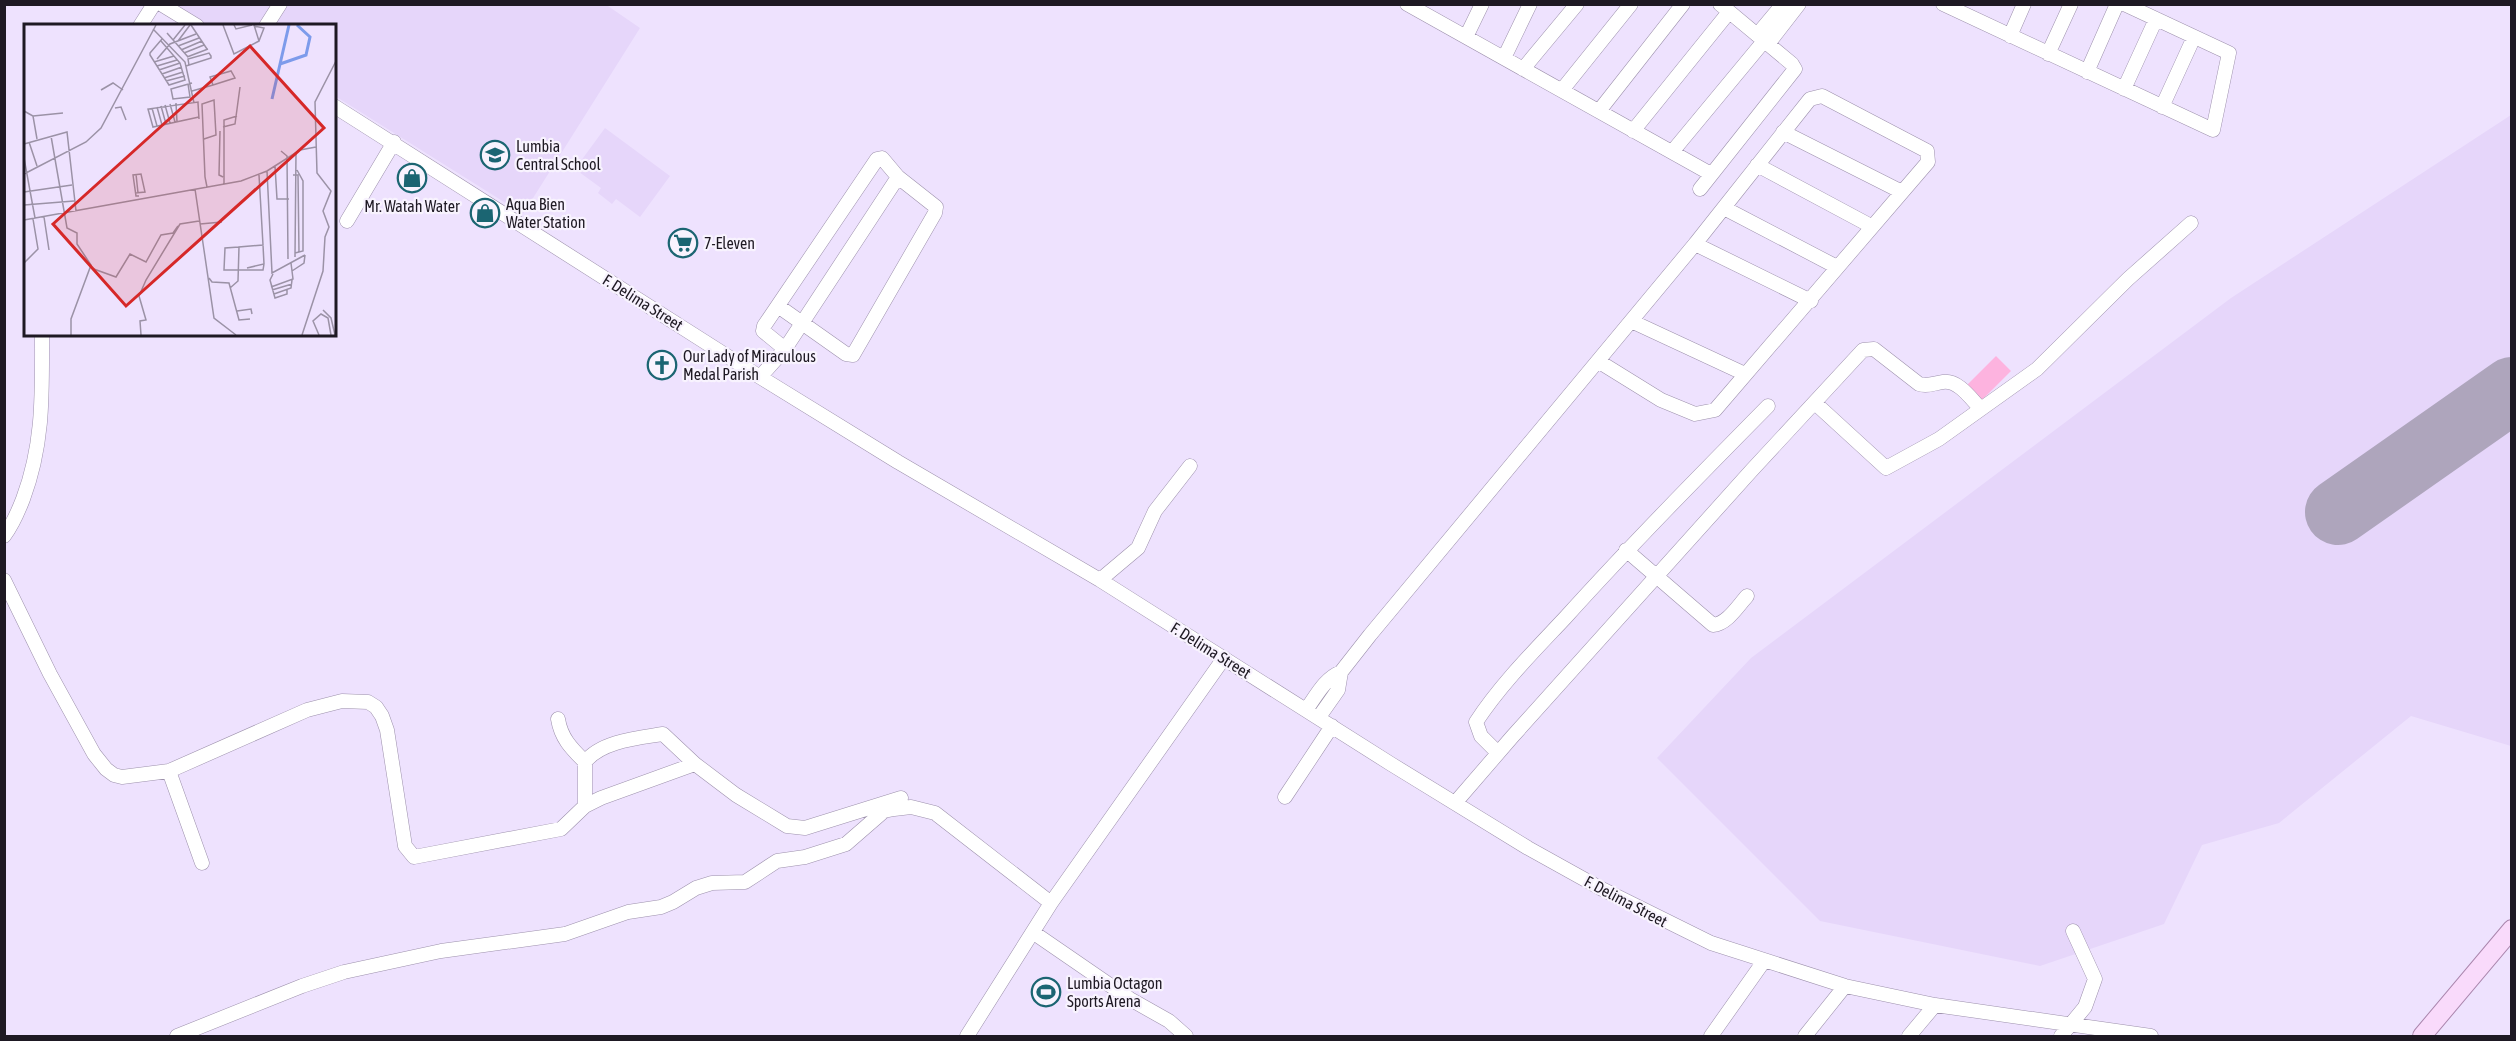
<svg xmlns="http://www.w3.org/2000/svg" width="2516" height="1041" viewBox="0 0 2516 1041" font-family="'Asap Condensed',sans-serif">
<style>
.built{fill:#e6d6fa}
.green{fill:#fdb3df}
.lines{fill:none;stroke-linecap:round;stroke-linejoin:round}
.runway{stroke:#aea5bc;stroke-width:66}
.minor-casing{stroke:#9d91ac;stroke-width:15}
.major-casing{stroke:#aa86ad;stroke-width:20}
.minor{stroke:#fff;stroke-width:14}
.major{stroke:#f9dafb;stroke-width:18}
.labels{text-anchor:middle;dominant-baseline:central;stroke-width:4.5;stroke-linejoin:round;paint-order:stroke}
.poi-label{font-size:16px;fill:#1e1923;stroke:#f8f3fe;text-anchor:start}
.street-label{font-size:16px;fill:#1e1923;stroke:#f8f3fe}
.inset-river{fill:none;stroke:#7d9beb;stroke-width:3}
.inset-road{fill:none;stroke:#9b92a6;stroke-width:1.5}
.view{fill:#d62828;fill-opacity:0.15;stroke:#d62828;stroke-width:3}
.inset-edge{fill:none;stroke:#1e1923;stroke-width:3}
</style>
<rect width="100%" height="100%" fill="#eee2fe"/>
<!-- built -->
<path class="built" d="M 605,4 L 640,28 L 523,214 L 335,96 L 334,26 L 273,26 L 287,5 Z
M 173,5 L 274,5 L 260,26 L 208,25 Z
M 2511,115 L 2511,746 L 2411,716 L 2279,823 L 2202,845 L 2164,924 L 2040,966 L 1820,921 L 1657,758 L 1751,658 L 2231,298 Z
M 605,128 L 670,176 L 640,217 L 616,199 L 612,204 L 598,193 L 601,188 L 575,169 Z"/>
<!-- green -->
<path class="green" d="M 1996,356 L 2011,371 L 1982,400 L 1967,385 Z"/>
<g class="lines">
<!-- runway -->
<path class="runway" d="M 2338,512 L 2512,390"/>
<!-- minor casing -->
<g class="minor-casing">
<path id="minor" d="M 161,4 L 197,26
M 1407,4 L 1711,174
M 1943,4 L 2213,130 L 2229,53 L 2124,4
M 140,26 L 154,4
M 266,26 L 280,4
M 1757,35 L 1783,4
M 2010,36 L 2024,4
M 1466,37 L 1482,4
M 1768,44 L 1799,4
M 2048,54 L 2071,4
M 1504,58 L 1530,4
M 1523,69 L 1577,4
M 2087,72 L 2117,4
M 2124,89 L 2156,19
M 1562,90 L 1631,4
M 334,106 L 760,377 L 898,462 L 1100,580 L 1391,764 L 1528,848 L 1600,888 L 1711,943 L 1845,986 L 1935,1005 L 2151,1036
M 2162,107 L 2194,37
M 1599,111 L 1683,4
M 1633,131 L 1729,12
M 1783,132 L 1902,192
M 1672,152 L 1764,41
M 1757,165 L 1871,226
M 1700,189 L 1795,69 L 1792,64 L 1720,4
M 1724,208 L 1837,267
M 347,221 L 394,142
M 1695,244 L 1811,301
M 778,306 L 846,354 L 853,355 L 935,213 L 936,207 L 898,177 L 882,158 L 877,159 L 764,326 L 763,331 L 785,349
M 1631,321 L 1745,374
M 760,377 L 785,349 L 898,177
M 1815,403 L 1886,468 L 1939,439 L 2037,369 L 2128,279 L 2191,223
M 4,536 C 13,524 18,512 23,499 C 44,443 42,393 42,334
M 1626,550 L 1713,625 C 1727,624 1738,606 1747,596
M 4,580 L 50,674 L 94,754 L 106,769 L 114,775 L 122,777 L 169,771 L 307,710 L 342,701 L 368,702 L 376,707 L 382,716 L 387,730 L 405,846 L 414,857 L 561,829 L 585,806 L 601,798 L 695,764 L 736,795 L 787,826 L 805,828 L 901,798
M 1100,580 L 1138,548 L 1155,511 L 1190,466
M 1306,710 C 1316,696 1325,678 1341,672
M 1319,717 L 1338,690 L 1341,672 L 1370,635 L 1695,244 L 1810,99 L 1822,96 L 1927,151 L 1928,162 L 1715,410 L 1695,414 L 1661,400 L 1598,361
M 558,719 C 561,738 571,748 585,762
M 1498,753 L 1481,736 L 1476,722 C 1501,684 1534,651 1565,618 C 1631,545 1699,476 1768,406
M 169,771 L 202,863
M 1285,797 L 1332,726
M 1455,803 L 1512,737 L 1751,471 L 1863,350 L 1874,349 L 1919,384 C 1928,387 1934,383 1943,382 C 1959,380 1971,399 1981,409
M 585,806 L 585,762 C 601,741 638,738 663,734 L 695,764
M 1034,933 L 1130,999 L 1169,1021 L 1186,1036
M 177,1036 L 302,986 L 344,972 L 441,951 L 565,934 L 628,912 L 661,907 L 673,902 L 696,888 L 712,883 L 745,882 L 777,861 L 805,857 L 846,844 L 884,811 L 894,809 L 911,807 L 935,813 L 1051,903
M 967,1036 L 1051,903 L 1224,658
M 1711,1036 L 1764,961
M 1805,1036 L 1845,986
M 1909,1036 L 1935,1005
M 2061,1036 L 2085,1007 L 2095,979 L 2073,931"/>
</g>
<!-- major casing -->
<g class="major-casing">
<path id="major" d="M 2422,1036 L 2512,929"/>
</g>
<!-- minor -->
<use href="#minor" class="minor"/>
<!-- major -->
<use href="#major" class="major"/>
</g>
<!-- icons -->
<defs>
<g id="school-ring" transform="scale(1.5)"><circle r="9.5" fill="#f8f3fe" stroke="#1b6572" stroke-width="1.5"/><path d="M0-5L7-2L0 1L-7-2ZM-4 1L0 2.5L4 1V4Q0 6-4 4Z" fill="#1b6572"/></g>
<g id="shop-ring" transform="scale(1.5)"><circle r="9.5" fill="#f8f3fe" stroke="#1b6572" stroke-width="1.5"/><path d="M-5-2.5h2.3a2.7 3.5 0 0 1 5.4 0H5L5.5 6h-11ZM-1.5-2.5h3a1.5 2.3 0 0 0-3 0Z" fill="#1b6572"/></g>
<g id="supermarket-ring" transform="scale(1.5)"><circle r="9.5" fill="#f8f3fe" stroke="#1b6572" stroke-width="1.5"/><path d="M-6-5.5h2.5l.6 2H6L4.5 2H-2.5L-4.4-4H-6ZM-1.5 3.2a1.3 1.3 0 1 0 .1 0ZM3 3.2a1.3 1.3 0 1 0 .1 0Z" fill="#1b6572"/></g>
<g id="church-ring" transform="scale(1.5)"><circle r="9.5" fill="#f8f3fe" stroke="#1b6572" stroke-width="1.5"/><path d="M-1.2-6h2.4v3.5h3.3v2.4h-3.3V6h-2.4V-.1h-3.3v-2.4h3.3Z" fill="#1b6572"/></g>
<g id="stadium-ring" transform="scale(1.5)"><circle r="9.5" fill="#f8f3fe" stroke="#1b6572" stroke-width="1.5"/><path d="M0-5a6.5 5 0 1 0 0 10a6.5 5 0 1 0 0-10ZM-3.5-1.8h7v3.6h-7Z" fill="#1b6572"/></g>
</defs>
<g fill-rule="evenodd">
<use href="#school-ring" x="495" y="155"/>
<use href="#shop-ring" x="412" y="178"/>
<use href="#shop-ring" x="485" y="213"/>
<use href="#supermarket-ring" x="683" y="243"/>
<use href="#church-ring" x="662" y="365"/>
<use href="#stadium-ring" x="1046" y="992"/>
</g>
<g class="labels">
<!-- poi labels -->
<g class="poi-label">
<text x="516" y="146">Lumbia<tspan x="516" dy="18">Central School</tspan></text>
<text x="506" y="204">Aqua Bien<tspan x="506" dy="18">Water Station</tspan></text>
<text x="412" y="206" text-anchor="middle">Mr. Watah Water</text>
<text x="704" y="243">7-Eleven</text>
<text x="683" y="356">Our Lady of Miraculous<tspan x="683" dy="18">Medal Parish</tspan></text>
<text x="1067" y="983">Lumbia Octagon<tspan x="1067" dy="18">Sports Arena</tspan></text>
</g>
<!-- street labels -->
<g class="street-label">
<text transform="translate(643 302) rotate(32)">F. Delima Street</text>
<text transform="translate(1211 650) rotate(32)">F. Delima Street</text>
<text transform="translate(1626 901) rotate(28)">F. Delima Street</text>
</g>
</g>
<!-- overview -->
<g transform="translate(24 24)">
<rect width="312" height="312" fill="#eee2fe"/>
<path class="inset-river" d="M 256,40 L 282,31 L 286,13 L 273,1M 248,75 L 265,1"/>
<path class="inset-road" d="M 167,1 L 183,25M 199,1 L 210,30 L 235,17 L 230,1M 210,1 L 212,5 L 228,1M 230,2 L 240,4 L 235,17M 129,5 L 161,38 L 170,79M 143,9 L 164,33M 149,16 L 161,1M 137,17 L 156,39 L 161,56 L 145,61 L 126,31 L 126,29 L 138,15M 154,17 L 166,1M 154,22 L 175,14M 157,26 L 178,17M 160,29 L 180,21M 163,33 L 184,25M 133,35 L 146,20 L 172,10M 130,38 L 150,32M 133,42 L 153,36M 162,42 L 187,34 L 187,32 L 185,29 L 164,35 L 165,41M 135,46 L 156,39M 138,50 L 158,43M 140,54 L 159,48M 142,57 L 161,52M 164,60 L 166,73 L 149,75 L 147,65 L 168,59M 77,66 L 89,59 L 99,66M 168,67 L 189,61 L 211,54 L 207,47 L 186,53 L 189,61M 152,79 L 153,98M 146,80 L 151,98M 141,81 L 146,99M 137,82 L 142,100M 133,83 L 138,101M 91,84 L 97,83 L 102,96M 128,84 L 133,102M 0,87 L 9,92 L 13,115M 9,92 L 39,89M 175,93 L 129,103 L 124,85 L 174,78 L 174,79 L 175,95M 199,103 L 211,100 L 216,63M 196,107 L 195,151 L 199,153M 27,112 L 43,204 L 53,209 L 53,220 L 67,241 L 47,295 L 47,311M 180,115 L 192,111 L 190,76 L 178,80 L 181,153 L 183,163M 5,118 L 13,142M 0,120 L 43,108 L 52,187M 257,127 L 263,132 L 264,235M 0,134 L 11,194M 251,142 L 253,175 L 265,175M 243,147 L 248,249 L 281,231M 0,150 L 62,118 L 77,104 L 132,1M 112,150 L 114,169M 269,151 L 274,151 L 275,229M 200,160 L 200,96 L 213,92M 171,165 L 190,294 L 212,311M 0,168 L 48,161M 111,169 L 121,168 L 117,150 L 109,151 L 112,172 L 115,172M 0,181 L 50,177M 20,193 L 25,226M 0,196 L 217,157 L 243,147 L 276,126 L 292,123M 176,200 L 198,198M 215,223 L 201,224 L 200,246 L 239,246 L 240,240M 271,229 L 279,227 L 279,157 L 273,146M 271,233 L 272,128M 0,239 L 14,225 L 9,195M 67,244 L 92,253 L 106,230 L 122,238 L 137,211 L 149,209 L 154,202M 223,244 L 240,240 L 239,221M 268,247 L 280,239 L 281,231M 249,250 L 246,256 L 251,274 L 263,270 L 263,266M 185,254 L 188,258 L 205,259 L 215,296 L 226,295M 247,263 L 269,255 L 267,239M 206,264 L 214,257 L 215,223 L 239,221 L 235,151M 248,266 L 268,260M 250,270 L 267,264 L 268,256M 299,286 L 307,294 L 311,311M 213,287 L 227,285 L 228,290M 117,311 L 116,297 L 122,296 L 115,272 L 122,256 L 156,200 L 175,197M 278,311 L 299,247 L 301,213 L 305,203 L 299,187 L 307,167 L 293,149 L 291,78 L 312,37M 295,311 L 289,297 L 297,290 L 304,294 L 307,311"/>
<path class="view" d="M 226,22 L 300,104 L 102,282 L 29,200 Z"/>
<rect width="312" height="312" class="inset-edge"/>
</g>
<!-- border -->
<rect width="2516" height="1041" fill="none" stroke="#1e1923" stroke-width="12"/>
</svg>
